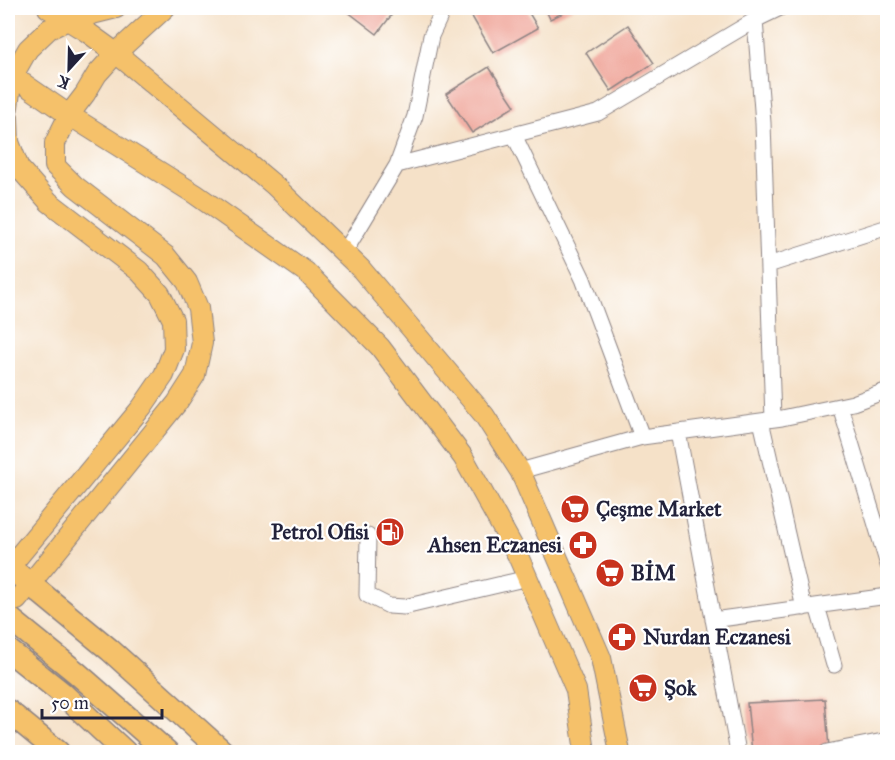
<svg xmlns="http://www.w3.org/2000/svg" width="895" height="760" viewBox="0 0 895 760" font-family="'IM FELL Great Primer',serif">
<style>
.building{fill:#ee9e91}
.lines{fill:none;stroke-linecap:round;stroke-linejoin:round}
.minor-casing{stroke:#8c8282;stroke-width:17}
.major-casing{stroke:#8c8282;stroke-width:22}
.highway-casing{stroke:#8c8282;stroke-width:25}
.minor{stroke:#fff;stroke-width:15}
.major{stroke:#f5c16b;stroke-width:20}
.highway{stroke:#f5c16b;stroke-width:22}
.labels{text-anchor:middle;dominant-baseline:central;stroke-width:4.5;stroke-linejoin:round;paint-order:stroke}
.poi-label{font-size:21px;font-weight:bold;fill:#22223b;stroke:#fff;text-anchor:start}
</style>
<rect width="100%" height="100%" fill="#fff"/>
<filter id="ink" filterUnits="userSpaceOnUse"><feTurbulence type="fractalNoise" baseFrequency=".0167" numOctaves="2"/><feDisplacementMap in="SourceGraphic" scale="12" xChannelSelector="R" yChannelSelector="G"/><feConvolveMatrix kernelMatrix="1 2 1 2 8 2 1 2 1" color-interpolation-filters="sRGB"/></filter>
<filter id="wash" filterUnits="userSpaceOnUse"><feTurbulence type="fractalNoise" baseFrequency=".008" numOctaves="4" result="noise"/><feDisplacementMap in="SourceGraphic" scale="24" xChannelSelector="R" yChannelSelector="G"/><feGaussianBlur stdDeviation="1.35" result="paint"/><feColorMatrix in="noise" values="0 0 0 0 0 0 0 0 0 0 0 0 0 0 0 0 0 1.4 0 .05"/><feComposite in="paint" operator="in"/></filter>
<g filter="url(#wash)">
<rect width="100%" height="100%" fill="#f5e1c8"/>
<g id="blocks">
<!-- building -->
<path class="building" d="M 343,8 L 397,8 L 377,34 Z
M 467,8 L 526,8 L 538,28 L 493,53 Z
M 545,8 L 574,8 L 550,19 Z
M 628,25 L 654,63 L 611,91 L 586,53 Z
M 489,67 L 515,106 L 472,133 L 446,94 Z
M 825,699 L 829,748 L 781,752 L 752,752 L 747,703 Z"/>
</g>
</g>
<g filter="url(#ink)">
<use href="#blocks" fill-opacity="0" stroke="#8c8282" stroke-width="1.5"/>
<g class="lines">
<!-- minor casing -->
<g class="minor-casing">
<path id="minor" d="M 755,20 L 763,123 L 773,419
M 514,135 L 583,279 L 642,437
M 397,165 L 598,113 L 755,20 L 780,8
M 344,253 L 397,165 L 415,116 L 431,36 L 444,8
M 768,265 L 888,227
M 840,406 L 888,565
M 761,421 L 804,608
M 678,432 L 738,752
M 520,471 L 642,437 L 782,418 L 853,403 L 888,390
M 368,536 L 367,595 L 389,606 L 404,607 L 528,578
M 817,606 L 834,665
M 713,620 L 888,596
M 827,752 L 888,740"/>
</g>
<!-- major casing -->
<g class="major-casing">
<path id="major" d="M 48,8 L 87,32 L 116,53 L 274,185 L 361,269 L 484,415 L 520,471 L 601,658 L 620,752
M 8,73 L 69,115 L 195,194 L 306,272 L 380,347 L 463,457 L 518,556 L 576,690 L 585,752
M 8,107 L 12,77 L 28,49 L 49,29 L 68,20 L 116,8
M 8,117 L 9,142 L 19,168 L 49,202 L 139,271 L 160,294 L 173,320 L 174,349 L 164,375 L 142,407 L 8,569
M 17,600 L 177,403 L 195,375 L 202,343 L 198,308 L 187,282 L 166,256 L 75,186 L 55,166 L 55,143 L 69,115 L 85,94 L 97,74 L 116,53 L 165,8"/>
</g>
<!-- highway casing -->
<g class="highway-casing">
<path id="highway" d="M 8,566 L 110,650 L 223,752
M 8,617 L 77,673 L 167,752
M 8,650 L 62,693 L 125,752
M 8,711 L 58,752"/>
</g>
<!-- minor -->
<use href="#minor" class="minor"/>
<!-- major -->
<use href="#major" class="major"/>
<!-- highway -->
<use href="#highway" class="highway"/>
</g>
</g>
<!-- icons -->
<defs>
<g id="supermarket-disc" transform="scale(1.5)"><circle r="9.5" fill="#c8321e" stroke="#fff"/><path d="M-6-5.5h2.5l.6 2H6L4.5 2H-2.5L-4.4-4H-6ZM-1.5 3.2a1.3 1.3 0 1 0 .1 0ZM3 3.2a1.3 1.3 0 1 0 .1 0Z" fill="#fff"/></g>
<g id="fuel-disc" transform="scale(1.5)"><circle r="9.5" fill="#c8321e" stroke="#fff"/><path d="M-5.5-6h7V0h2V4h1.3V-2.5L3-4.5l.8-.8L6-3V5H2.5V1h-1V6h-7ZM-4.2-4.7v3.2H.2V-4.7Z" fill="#fff"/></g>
<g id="pharmacy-disc" transform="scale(1.5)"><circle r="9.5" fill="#c8321e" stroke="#fff"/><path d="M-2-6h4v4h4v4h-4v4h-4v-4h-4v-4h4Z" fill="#fff"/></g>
</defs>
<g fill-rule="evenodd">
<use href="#supermarket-disc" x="575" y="509"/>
<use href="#fuel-disc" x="390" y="532"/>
<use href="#pharmacy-disc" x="583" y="545"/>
<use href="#supermarket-disc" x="610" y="573"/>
<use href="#pharmacy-disc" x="622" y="637"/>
<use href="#supermarket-disc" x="643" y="688"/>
</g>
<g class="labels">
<!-- poi labels -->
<g class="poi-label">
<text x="596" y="509">Çeşme Market</text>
<text x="369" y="532" text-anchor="end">Petrol Ofisi</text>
<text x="562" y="545" text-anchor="end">Ahsen Eczanesi</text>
<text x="631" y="573">BİM</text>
<text x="643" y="637">Nurdan Eczanesi</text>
<text x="664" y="688">Şok</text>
</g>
</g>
<!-- margin -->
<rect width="895" height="760" fill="none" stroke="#fff" stroke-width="30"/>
<!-- north arrow -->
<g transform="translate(69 69) rotate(202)" stroke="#ffffff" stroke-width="4.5" paint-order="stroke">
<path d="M0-4.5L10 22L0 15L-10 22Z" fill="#22223b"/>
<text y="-9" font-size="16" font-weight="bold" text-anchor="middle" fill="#22223b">K</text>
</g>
<!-- scale -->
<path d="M42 709v9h120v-9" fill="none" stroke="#22223b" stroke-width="3"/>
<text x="51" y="709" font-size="18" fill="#22223b" stroke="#ffffff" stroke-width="4.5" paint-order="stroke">50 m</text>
</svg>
